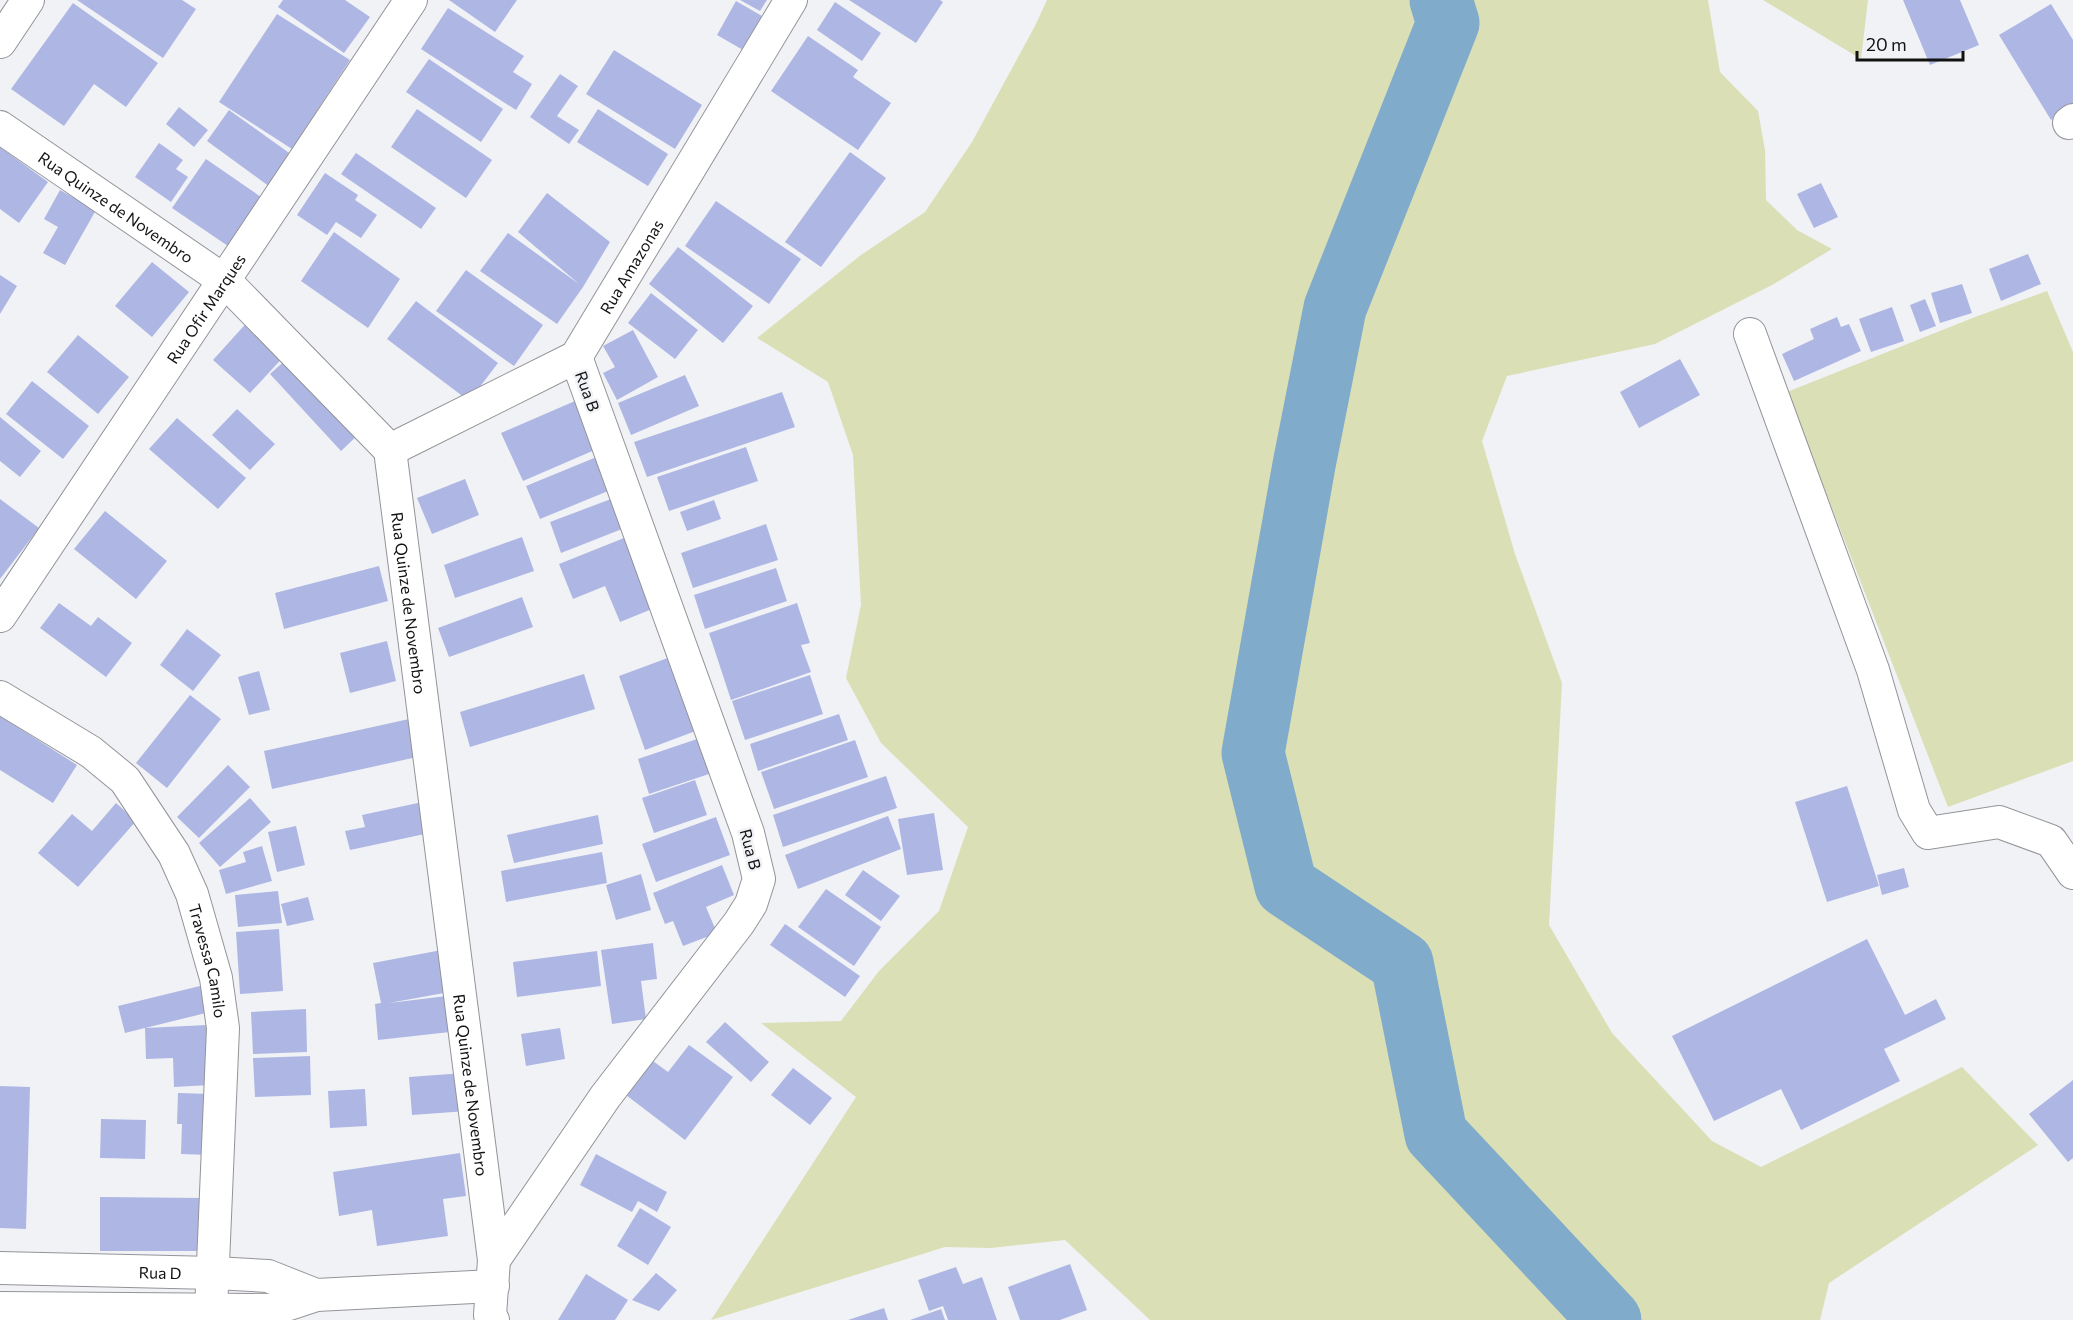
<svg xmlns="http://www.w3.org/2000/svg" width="2073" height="1320" viewBox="0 0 2073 1320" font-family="Commissioner,sans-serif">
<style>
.green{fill:#dadfb5}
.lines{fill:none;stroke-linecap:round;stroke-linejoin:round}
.river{stroke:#81abcb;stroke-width:63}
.building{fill:#aeb7e4}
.minor-casing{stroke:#939498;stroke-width:34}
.minor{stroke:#fff;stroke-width:32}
.labels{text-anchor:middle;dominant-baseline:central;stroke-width:5;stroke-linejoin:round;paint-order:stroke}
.street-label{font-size:16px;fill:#121213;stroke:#f1f2f6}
</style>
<rect width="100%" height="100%" fill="#f1f2f6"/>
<!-- green -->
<path class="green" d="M 1047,0 L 1708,0 L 1720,72 L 1758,111 L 1765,150 L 1766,200 L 1797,230 L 1832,249 L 1772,285 L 1655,344 L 1507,376 L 1482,441 L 1515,554 L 1562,683 L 1549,925 L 1612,1033 L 1712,1141 L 1761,1167 L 1962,1067 L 2038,1145 L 1829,1283 L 1820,1320 L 1150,1320 L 1065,1240 L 991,1248 L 945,1247 L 711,1320 L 856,1097 L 761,1023 L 841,1021 L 879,971 L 939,911 L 968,827 L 881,743 L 846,678 L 861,605 L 853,455 L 828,382 L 757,338 L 861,255 L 925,212 L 972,142 L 1035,26 Z
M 1763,0 L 1868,0 L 1861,59 Z
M 2047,291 L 2073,352 L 2073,761 L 1948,807 L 1787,392 L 1975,317 Z"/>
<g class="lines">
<!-- river -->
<path class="river" d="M 1441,0 L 1448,23 L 1335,308 L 1304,465 L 1253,753 L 1286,886 L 1402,963 L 1436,1134 L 1610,1320"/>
</g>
<!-- building -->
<path class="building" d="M 77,0 L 182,0 L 196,9 L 163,58 Z
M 283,0 L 345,0 L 370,17 L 344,53 L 278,7 Z
M 449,0 L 517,0 L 495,32 Z
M 740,0 L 767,0 L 760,11 Z
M 849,0 L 940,0 L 943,2 L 916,43 Z
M 1903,0 L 1960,0 L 1979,45 L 1930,65 Z
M 736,1 L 762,16 L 743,50 L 717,35 Z
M 835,2 L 881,33 L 862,61 L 817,30 Z
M 73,3 L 158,63 L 126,107 L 94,84 L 64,126 L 11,89 Z
M 2051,4 L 2073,40 L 2073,106 L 2051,120 L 1999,35 Z
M 448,8 L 524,56 L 513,72 L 532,84 L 516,110 L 421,49 Z
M 277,14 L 350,60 L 292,149 L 219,102 Z
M 808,36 L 858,70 L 853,77 L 891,103 L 858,150 L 771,91 Z
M 614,50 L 702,105 L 675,149 L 586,94 Z
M 429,59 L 503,109 L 481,142 L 406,92 Z
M 560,74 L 578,86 L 557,116 L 579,130 L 569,144 L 530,117 Z
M 179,107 L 208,130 L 194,147 L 166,124 Z
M 417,109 L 492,160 L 466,198 L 391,147 Z
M 598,109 L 668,154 L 648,186 L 577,142 Z
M 229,110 L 292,155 L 270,187 L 207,141 Z
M 159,143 L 183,160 L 176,169 L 188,177 L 171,202 L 135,177 Z
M 0,147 L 48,182 L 19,223 L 0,209 Z
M 850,152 L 886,178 L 821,267 L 785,242 Z
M 356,153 L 436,208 L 421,229 L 341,174 Z
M 206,159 L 261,197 L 228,246 L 172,208 Z
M 325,173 L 358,195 L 355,200 L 377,215 L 361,238 L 336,222 L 327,235 L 297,215 Z
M 1821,183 L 1838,217 L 1814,228 L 1797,194 Z
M 60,190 L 96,210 L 65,265 L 43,253 L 58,227 L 44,219 Z
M 547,193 L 610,242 L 583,287 L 557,324 L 480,271 L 508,233 L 579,284 L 518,232 Z
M 716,201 L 801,259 L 769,304 L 685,246 Z
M 334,232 L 400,279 L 368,328 L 301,281 Z
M 678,247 L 753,306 L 723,343 L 649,284 Z
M 2028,254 L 2041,284 L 2001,301 L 1989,269 Z
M 152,262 L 189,292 L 152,337 L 115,306 Z
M 466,270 L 543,325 L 514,366 L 436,311 Z
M 0,275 L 17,286 L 0,314 Z
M 1962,284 L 1972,313 L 1940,323 L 1931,293 Z
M 651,293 L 698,330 L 675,359 L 628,323 Z
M 1925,299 L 1936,326 L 1920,332 L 1910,305 Z
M 416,301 L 498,363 L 469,401 L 387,339 Z
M 1892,307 L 1904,341 L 1871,352 L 1859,319 Z
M 1837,317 L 1841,327 L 1849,324 L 1861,351 L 1794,381 L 1782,354 L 1814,339 L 1810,329 Z
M 251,318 L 288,352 L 250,393 L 213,360 Z
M 633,330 L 658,377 L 617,400 L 603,373 L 615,367 L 603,346 Z
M 78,335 L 129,377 L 98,414 L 47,372 Z
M 290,356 L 360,433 L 341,451 L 270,374 Z
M 1680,359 L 1700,395 L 1639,428 L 1620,392 Z
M 685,375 L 699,406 L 631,435 L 618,403 Z
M 32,381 L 89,426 L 63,459 L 6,414 Z
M 782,392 L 795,427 L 647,477 L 634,442 Z
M 575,401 L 597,449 L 523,481 L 501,433 Z
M 237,409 L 275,444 L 250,470 L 212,435 Z
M 0,417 L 41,451 L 20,477 L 0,461 Z
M 177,418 L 246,478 L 218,509 L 149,449 Z
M 746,447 L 758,481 L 669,511 L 657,477 Z
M 599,456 L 613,489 L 540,519 L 526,486 Z
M 465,479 L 479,515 L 432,534 L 417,498 Z
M 0,499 L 39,528 L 0,579 Z
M 611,499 L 622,529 L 561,553 L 550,522 Z
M 714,500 L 721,519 L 687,531 L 680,512 Z
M 105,511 L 167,561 L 136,599 L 74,549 Z
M 766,524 L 778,560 L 693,588 L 681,553 Z
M 629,536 L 657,607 L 620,622 L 605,586 L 573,599 L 559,564 Z
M 522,537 L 534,571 L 455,598 L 444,565 Z
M 379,566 L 388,601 L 284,629 L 275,593 Z
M 776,568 L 787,601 L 705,629 L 694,595 Z
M 522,597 L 533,627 L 449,657 L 438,628 Z
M 59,603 L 91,626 L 98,617 L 132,643 L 106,677 L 40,628 Z
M 797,603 L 810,643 L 801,645 L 811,672 L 731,700 L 709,633 Z
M 187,629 L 221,655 L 193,691 L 160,665 Z
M 387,641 L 396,681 L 350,693 L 340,653 Z
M 673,656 L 701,729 L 645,750 L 619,676 Z
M 259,671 L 270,710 L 249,715 L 238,677 Z
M 584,674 L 595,709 L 470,747 L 460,712 Z
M 810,675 L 823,714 L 745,740 L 732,701 Z
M 190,695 L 221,719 L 167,788 L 136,763 Z
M 839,714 L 848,740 L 758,771 L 750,744 Z
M 0,716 L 77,765 L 53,803 L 0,770 Z
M 409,719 L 417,757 L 272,789 L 264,751 Z
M 700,738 L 712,773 L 649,794 L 638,759 Z
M 855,740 L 868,777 L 774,809 L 761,772 Z
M 228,765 L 250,787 L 199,838 L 177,817 Z
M 886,776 L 897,808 L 783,847 L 773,815 Z
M 695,780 L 707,815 L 654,833 L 642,798 Z
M 1847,786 L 1879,886 L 1827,902 L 1795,802 Z
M 250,798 L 271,822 L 220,867 L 199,843 Z
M 427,801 L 434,832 L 350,850 L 345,831 L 365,827 L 362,815 Z
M 116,803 L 136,821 L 78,887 L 38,853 L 72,814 L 92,831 Z
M 934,813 L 943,870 L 907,875 L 898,819 Z
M 598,815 L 603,844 L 514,863 L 507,835 Z
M 888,816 L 901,849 L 798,889 L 785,855 Z
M 716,817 L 730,855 L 656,882 L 642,844 Z
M 296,826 L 305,865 L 277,872 L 268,832 Z
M 262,846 L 272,881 L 226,894 L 219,870 L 246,862 L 243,852 Z
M 602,852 L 607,883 L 506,902 L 501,871 Z
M 722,865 L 734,895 L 706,907 L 717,933 L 683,946 L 673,921 L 665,924 L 653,893 Z
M 1904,868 L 1909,887 L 1882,895 L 1877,875 Z
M 863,870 L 900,896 L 881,921 L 845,895 Z
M 641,874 L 651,910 L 616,920 L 606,885 Z
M 826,889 L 881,927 L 854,966 L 798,927 Z
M 278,891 L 282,923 L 238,927 L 235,895 Z
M 308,897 L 314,920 L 287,926 L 281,904 Z
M 785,924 L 860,976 L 845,997 L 770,945 Z
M 279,929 L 283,991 L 240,994 L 236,932 Z
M 1867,939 L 1905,1015 L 1936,999 L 1946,1019 L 1884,1049 L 1900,1081 L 1801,1130 L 1781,1089 L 1714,1121 L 1672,1036 Z
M 653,943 L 657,979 L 641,981 L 646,1019 L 612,1024 L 601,950 Z
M 447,949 L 455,991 L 389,1003 L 455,995 L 459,1031 L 378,1040 L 375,1004 L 381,1003 L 373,963 Z
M 597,951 L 601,986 L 517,997 L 513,962 Z
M 204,985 L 210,1012 L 145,1028 L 207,1025 L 210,1085 L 174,1087 L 173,1058 L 146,1059 L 145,1028 L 125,1033 L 118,1006 Z
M 306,1009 L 307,1052 L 253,1054 L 251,1012 Z
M 725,1022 L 769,1062 L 751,1082 L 706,1042 Z
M 560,1028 L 565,1059 L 526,1066 L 521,1034 Z
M 689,1045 L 733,1077 L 685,1140 L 626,1095 L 653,1061 L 668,1072 Z
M 310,1056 L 311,1095 L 255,1097 L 253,1058 Z
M 793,1068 L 832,1098 L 810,1125 L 771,1095 Z
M 464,1073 L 467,1111 L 412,1115 L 409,1077 Z
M 2073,1080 L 2073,1158 L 2068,1162 L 2029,1114 Z
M 0,1086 L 30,1087 L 26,1229 L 0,1228 Z
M 365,1089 L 367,1126 L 330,1128 L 328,1091 Z
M 178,1093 L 211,1094 L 209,1155 L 181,1154 L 182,1124 L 177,1124 Z
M 101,1119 L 146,1120 L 145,1159 L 100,1158 Z
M 460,1153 L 466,1196 L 443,1199 L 448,1236 L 377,1246 L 372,1210 L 339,1216 L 333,1172 Z
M 596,1154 L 667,1192 L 657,1212 L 638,1201 L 632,1212 L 580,1185 Z
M 100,1197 L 204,1198 L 203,1251 L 100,1251 Z
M 640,1208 L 671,1227 L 648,1265 L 617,1246 Z
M 1070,1264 L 1087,1310 L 1060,1320 L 1020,1320 L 1008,1287 Z
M 956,1267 L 963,1284 L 982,1277 L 997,1320 L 948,1320 L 943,1306 L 929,1311 L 918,1280 Z
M 656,1273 L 677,1290 L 659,1311 L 632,1300 Z
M 586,1274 L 628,1300 L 615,1320 L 558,1320 Z
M 884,1308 L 888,1320 L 848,1320 Z
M 941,1309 L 945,1320 L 910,1320 Z"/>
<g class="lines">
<!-- minor casing -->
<g class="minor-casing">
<g id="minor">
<path d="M 0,42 L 28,0"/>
<path d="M 2069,123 L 2073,120"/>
<path id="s1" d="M 0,127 L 225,281 L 390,450 L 494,1260"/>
<path d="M 1750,334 L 1873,670 L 1914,810 L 1928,833 L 1999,822 L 2051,841 L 2073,873"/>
<path id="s2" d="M 390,450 L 576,357 L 791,0"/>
<path id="s3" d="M 0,616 L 411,0"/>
<path id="s4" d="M 0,697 L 91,752 L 125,780 L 174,854 L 192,894 L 216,978 L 223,1028 L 211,1311"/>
<path id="s5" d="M 0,1268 L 214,1273 L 268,1276 L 316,1295"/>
<path d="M 0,1308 L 271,1310 L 316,1295 L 493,1286"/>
<path d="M 493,1320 L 490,1315 L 494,1260 L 605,1097 L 739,923 L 751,904 L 759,879 L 748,833 L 576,357"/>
</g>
</g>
<!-- minor -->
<use href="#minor" class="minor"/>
</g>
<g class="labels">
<!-- street labels -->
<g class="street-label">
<text stroke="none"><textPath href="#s1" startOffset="141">Rua Quinze de Novembro</textPath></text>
<text stroke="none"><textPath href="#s2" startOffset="314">Rua Amazonas</textPath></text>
<text stroke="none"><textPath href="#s3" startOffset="370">Rua Ofir Marques</textPath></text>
<text transform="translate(588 391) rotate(70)">Rua B</text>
<text stroke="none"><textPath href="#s1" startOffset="663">Rua Quinze de Novembro</textPath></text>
<text transform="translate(751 849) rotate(75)">Rua B</text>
<text stroke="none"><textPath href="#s4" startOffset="352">Travessa Camilo</textPath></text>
<text stroke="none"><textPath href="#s1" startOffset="1149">Rua Quinze de Novembro</textPath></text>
<text stroke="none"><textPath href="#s5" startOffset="160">Rua D</textPath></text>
</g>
</g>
<!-- scale -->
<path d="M1857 51v9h106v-9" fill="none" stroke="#121213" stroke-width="3"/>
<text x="1866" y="51" font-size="18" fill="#121213" stroke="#f1f2f6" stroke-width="4.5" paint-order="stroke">20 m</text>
</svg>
